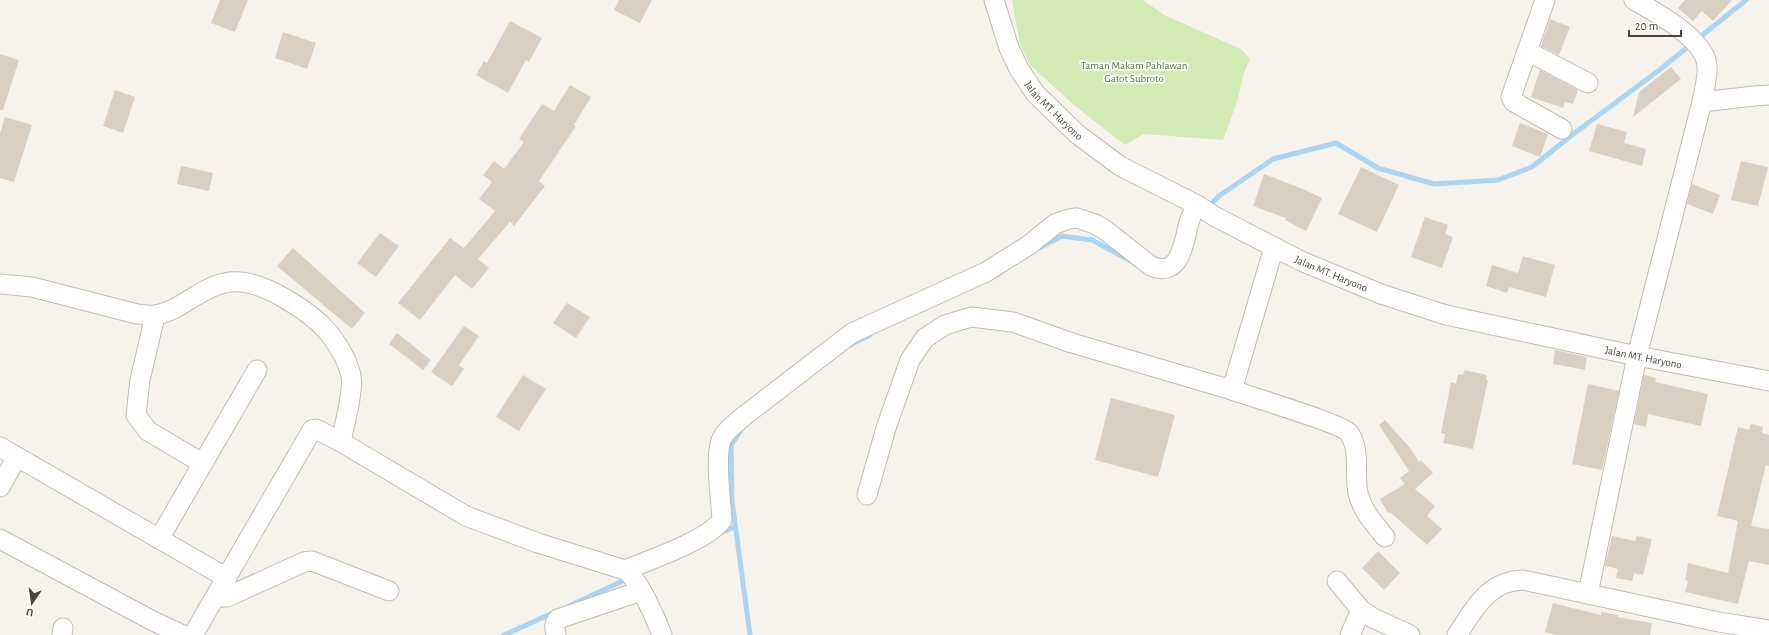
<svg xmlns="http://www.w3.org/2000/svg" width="1769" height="635" viewBox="0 0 1769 635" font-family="'Alegreya Sans',sans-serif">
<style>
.green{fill:#d2eab5}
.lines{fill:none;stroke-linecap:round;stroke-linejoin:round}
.stream{stroke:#a9d4f2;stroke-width:5}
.building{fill:#d8cfc1}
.minor-casing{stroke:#c2bbae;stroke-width:21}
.minor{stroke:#fff;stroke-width:19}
.labels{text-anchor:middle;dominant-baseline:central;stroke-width:3.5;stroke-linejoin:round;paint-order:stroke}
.park-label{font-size:11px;fill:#4a7f2a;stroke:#fff}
.street-label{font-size:11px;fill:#4b4439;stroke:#fff}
</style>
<rect width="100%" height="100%" fill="#f6f3ec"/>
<!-- green -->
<path class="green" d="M 1012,0 L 1143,0 L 1164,15 L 1241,49 L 1250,59 L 1244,73 L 1237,102 L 1223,140 L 1144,134 L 1125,145 L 1075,106 L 1030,65 L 1020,44 Z"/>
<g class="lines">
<!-- stream -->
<path class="stream" d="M 1208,207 L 1219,196 L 1273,159 L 1336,143 L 1378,168 L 1434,184 L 1498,180 L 1532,167 L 1572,135 L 1658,71 L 1746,0
M 1039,248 L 1062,236 L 1092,240 L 1131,261
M 850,345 L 870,335
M 743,427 L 731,445 L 732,501 L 750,635
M 719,534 L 734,527
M 567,607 L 629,578
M 504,635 L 555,612"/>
</g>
<!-- building -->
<path class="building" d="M 220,0 L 248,0 L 235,32 L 211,23 Z
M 619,0 L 652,0 L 640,23 L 614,10 Z
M 1685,0 L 1732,0 L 1713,21 L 1702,11 L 1693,21 L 1678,8 Z
M 1550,19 L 1570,27 L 1559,55 L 1541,46 Z
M 510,21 L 542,38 L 529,62 L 526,60 L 508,93 L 476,75 L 484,61 L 487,63 Z
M 283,32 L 316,43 L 307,69 L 275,58 Z
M 0,54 L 19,60 L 3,110 L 0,110 Z
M 1671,67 L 1681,79 L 1633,117 L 1639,92 Z
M 1540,70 L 1578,90 L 1573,104 L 1565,102 L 1563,108 L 1531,97 Z
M 570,85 L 591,97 L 574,125 L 576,126 L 539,181 L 545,186 L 514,226 L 510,222 L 478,259 L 489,268 L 472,289 L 455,275 L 420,320 L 398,303 L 450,238 L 464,248 L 495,211 L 479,199 L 492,182 L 483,175 L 494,161 L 504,169 L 524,142 L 519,139 L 542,104 L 554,111 Z
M 115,90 L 135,97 L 123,133 L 103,126 Z
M 5,117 L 32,125 L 14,182 L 0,178 L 0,133 Z
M 1520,123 L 1548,134 L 1540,157 L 1512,146 Z
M 1597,124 L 1627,132 L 1624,143 L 1646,149 L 1642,166 L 1589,151 Z
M 1741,161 L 1768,167 L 1758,206 L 1731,200 Z
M 181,166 L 213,173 L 209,191 L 177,184 Z
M 1361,167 L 1399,185 L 1377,232 L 1338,214 Z
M 1264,174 L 1303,189 L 1322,198 L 1306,231 L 1285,220 L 1286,218 L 1253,206 Z
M 1692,184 L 1720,195 L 1713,214 L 1687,204 Z
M 1425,217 L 1448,225 L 1445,234 L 1453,237 L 1442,268 L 1411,257 Z
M 380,233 L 399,246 L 376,277 L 357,263 Z
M 293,248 L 365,313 L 352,329 L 277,266 Z
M 1523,256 L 1555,265 L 1546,297 L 1509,287 L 1507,293 L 1486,286 L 1492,265 L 1518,273 Z
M 567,303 L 590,317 L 576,338 L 553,323 Z
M 464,326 L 479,336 L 459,365 L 464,369 L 452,386 L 431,372 Z
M 397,333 L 431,360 L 423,370 L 389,344 Z
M 1555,350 L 1587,357 L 1585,370 L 1553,364 Z
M 1465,370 L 1487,375 L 1486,380 L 1488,380 L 1473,449 L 1443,443 L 1445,434 L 1441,433 L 1451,382 L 1456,384 L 1458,374 L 1463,375 Z
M 523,375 L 546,389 L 519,431 L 496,417 Z
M 1644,375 L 1656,378 L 1655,382 L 1708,394 L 1701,426 L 1648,414 L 1646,427 L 1634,424 Z
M 1588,384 L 1619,391 L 1602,470 L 1572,464 Z
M 1111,398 L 1175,415 L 1158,477 L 1095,460 Z
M 1385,420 L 1410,448 L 1419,462 L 1421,460 L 1433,473 L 1415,489 L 1435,506 L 1427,516 L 1442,529 L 1427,545 L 1390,512 L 1388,513 L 1380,499 L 1405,484 L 1400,478 L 1409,471 L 1379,425 Z
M 1751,424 L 1763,427 L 1762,433 L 1769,435 L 1769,466 L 1766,465 L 1751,526 L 1769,529 L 1769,565 L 1749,561 L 1738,604 L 1685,592 L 1688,581 L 1685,580 L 1688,563 L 1728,573 L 1738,521 L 1717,516 L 1738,427 L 1749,430 Z
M 1612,536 L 1635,541 L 1637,536 L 1652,539 L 1643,575 L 1634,573 L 1632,581 L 1616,578 L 1618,569 L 1605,566 Z
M 1378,551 L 1400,573 L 1384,590 L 1362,568 Z
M 1553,603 L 1601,615 L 1601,612 L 1618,615 L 1617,617 L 1652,623 L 1650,635 L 1556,635 L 1545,632 Z"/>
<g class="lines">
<!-- minor casing -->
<g class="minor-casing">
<g id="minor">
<path id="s1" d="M 994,0 L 1009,48 L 1019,69 L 1035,93 L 1077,134 L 1120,166 L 1197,205 L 1214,216 L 1301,261 L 1381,294 L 1446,315 L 1637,356 L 1769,381"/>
<path d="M 1545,0 L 1511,97 L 1514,102 L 1562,129"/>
<path d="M 1634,0 C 1655,12 1706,39 1707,66 C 1708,77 1704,91 1702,102"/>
<path d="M 1527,51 L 1588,83"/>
<path d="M 0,284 L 32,287 L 137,314 C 143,314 150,316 155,315 C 182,311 202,285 230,282 C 260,278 310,311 329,333 C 338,345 348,361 351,376 C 354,391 344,425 341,442"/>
<path d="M 155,316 L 140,380 L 136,415 L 148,431 L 202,463"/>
<path d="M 1232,390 C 1249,396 1342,424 1349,433 C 1361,450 1354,474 1358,493 C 1362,511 1374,523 1385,537"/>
<path d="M 0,447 L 227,578"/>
<path d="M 0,487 L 17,457"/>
<path d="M 867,495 L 886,428 L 910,360 L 925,338 L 945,325 L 971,317 L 1013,322 L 1072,343 L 1232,390 L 1274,247"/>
<path d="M 0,539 L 153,621 L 183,635"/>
<path d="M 159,539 L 257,370"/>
<path d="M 625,570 C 650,560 708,540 722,520 C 721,500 714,454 722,438 C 727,429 736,423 744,416 L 852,333 L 986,272 L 1029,245 L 1055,224 L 1069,219 L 1077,218 L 1095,224 L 1105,230 L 1151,266 C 1181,279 1184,241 1189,222 C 1191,216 1194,211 1197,205"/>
<path d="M 1337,581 L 1361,610 L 1373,618 L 1410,635"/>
<path d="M 1588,594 L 1637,356 L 1702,102 L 1754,96 L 1769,95"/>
<path d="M 217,597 L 227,597 L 304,562 L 312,561 L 389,591"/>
<path d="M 62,635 L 63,628"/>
<path d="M 193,635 L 312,430 L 316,429 L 341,442 L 466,516 L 538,543 L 625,570 C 639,579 656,619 662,635"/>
<path d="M 556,635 C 555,629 553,624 558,619 L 641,591"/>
<path d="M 1350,635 L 1361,610"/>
<path d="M 1457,635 C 1475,608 1488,581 1523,580 L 1719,622 L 1769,630"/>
</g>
</g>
<!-- minor -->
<use href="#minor" class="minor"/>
</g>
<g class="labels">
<!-- park labels -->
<g class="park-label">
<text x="1134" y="65">Taman Makam Pahlawan<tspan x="1134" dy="13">Gatot Subroto</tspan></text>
</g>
<!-- street labels -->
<g class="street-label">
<text stroke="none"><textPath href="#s1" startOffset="128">Jalan MT. Haryono</textPath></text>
<text stroke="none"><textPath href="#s1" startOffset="452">Jalan MT. Haryono</textPath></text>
<text stroke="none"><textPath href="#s1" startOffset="776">Jalan MT. Haryono</textPath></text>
</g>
</g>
<!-- north arrow -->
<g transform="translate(32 603) rotate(193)" stroke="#ffffff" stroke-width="3" paint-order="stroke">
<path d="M0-3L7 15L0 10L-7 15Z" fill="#4b4439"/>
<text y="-6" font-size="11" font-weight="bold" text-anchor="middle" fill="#4b4439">U</text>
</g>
<!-- scale -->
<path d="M1629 30v6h52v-6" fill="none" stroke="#4b4439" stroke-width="2"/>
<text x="1635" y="30" font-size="12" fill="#4b4439" stroke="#ffffff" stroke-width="3" paint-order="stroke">20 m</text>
</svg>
